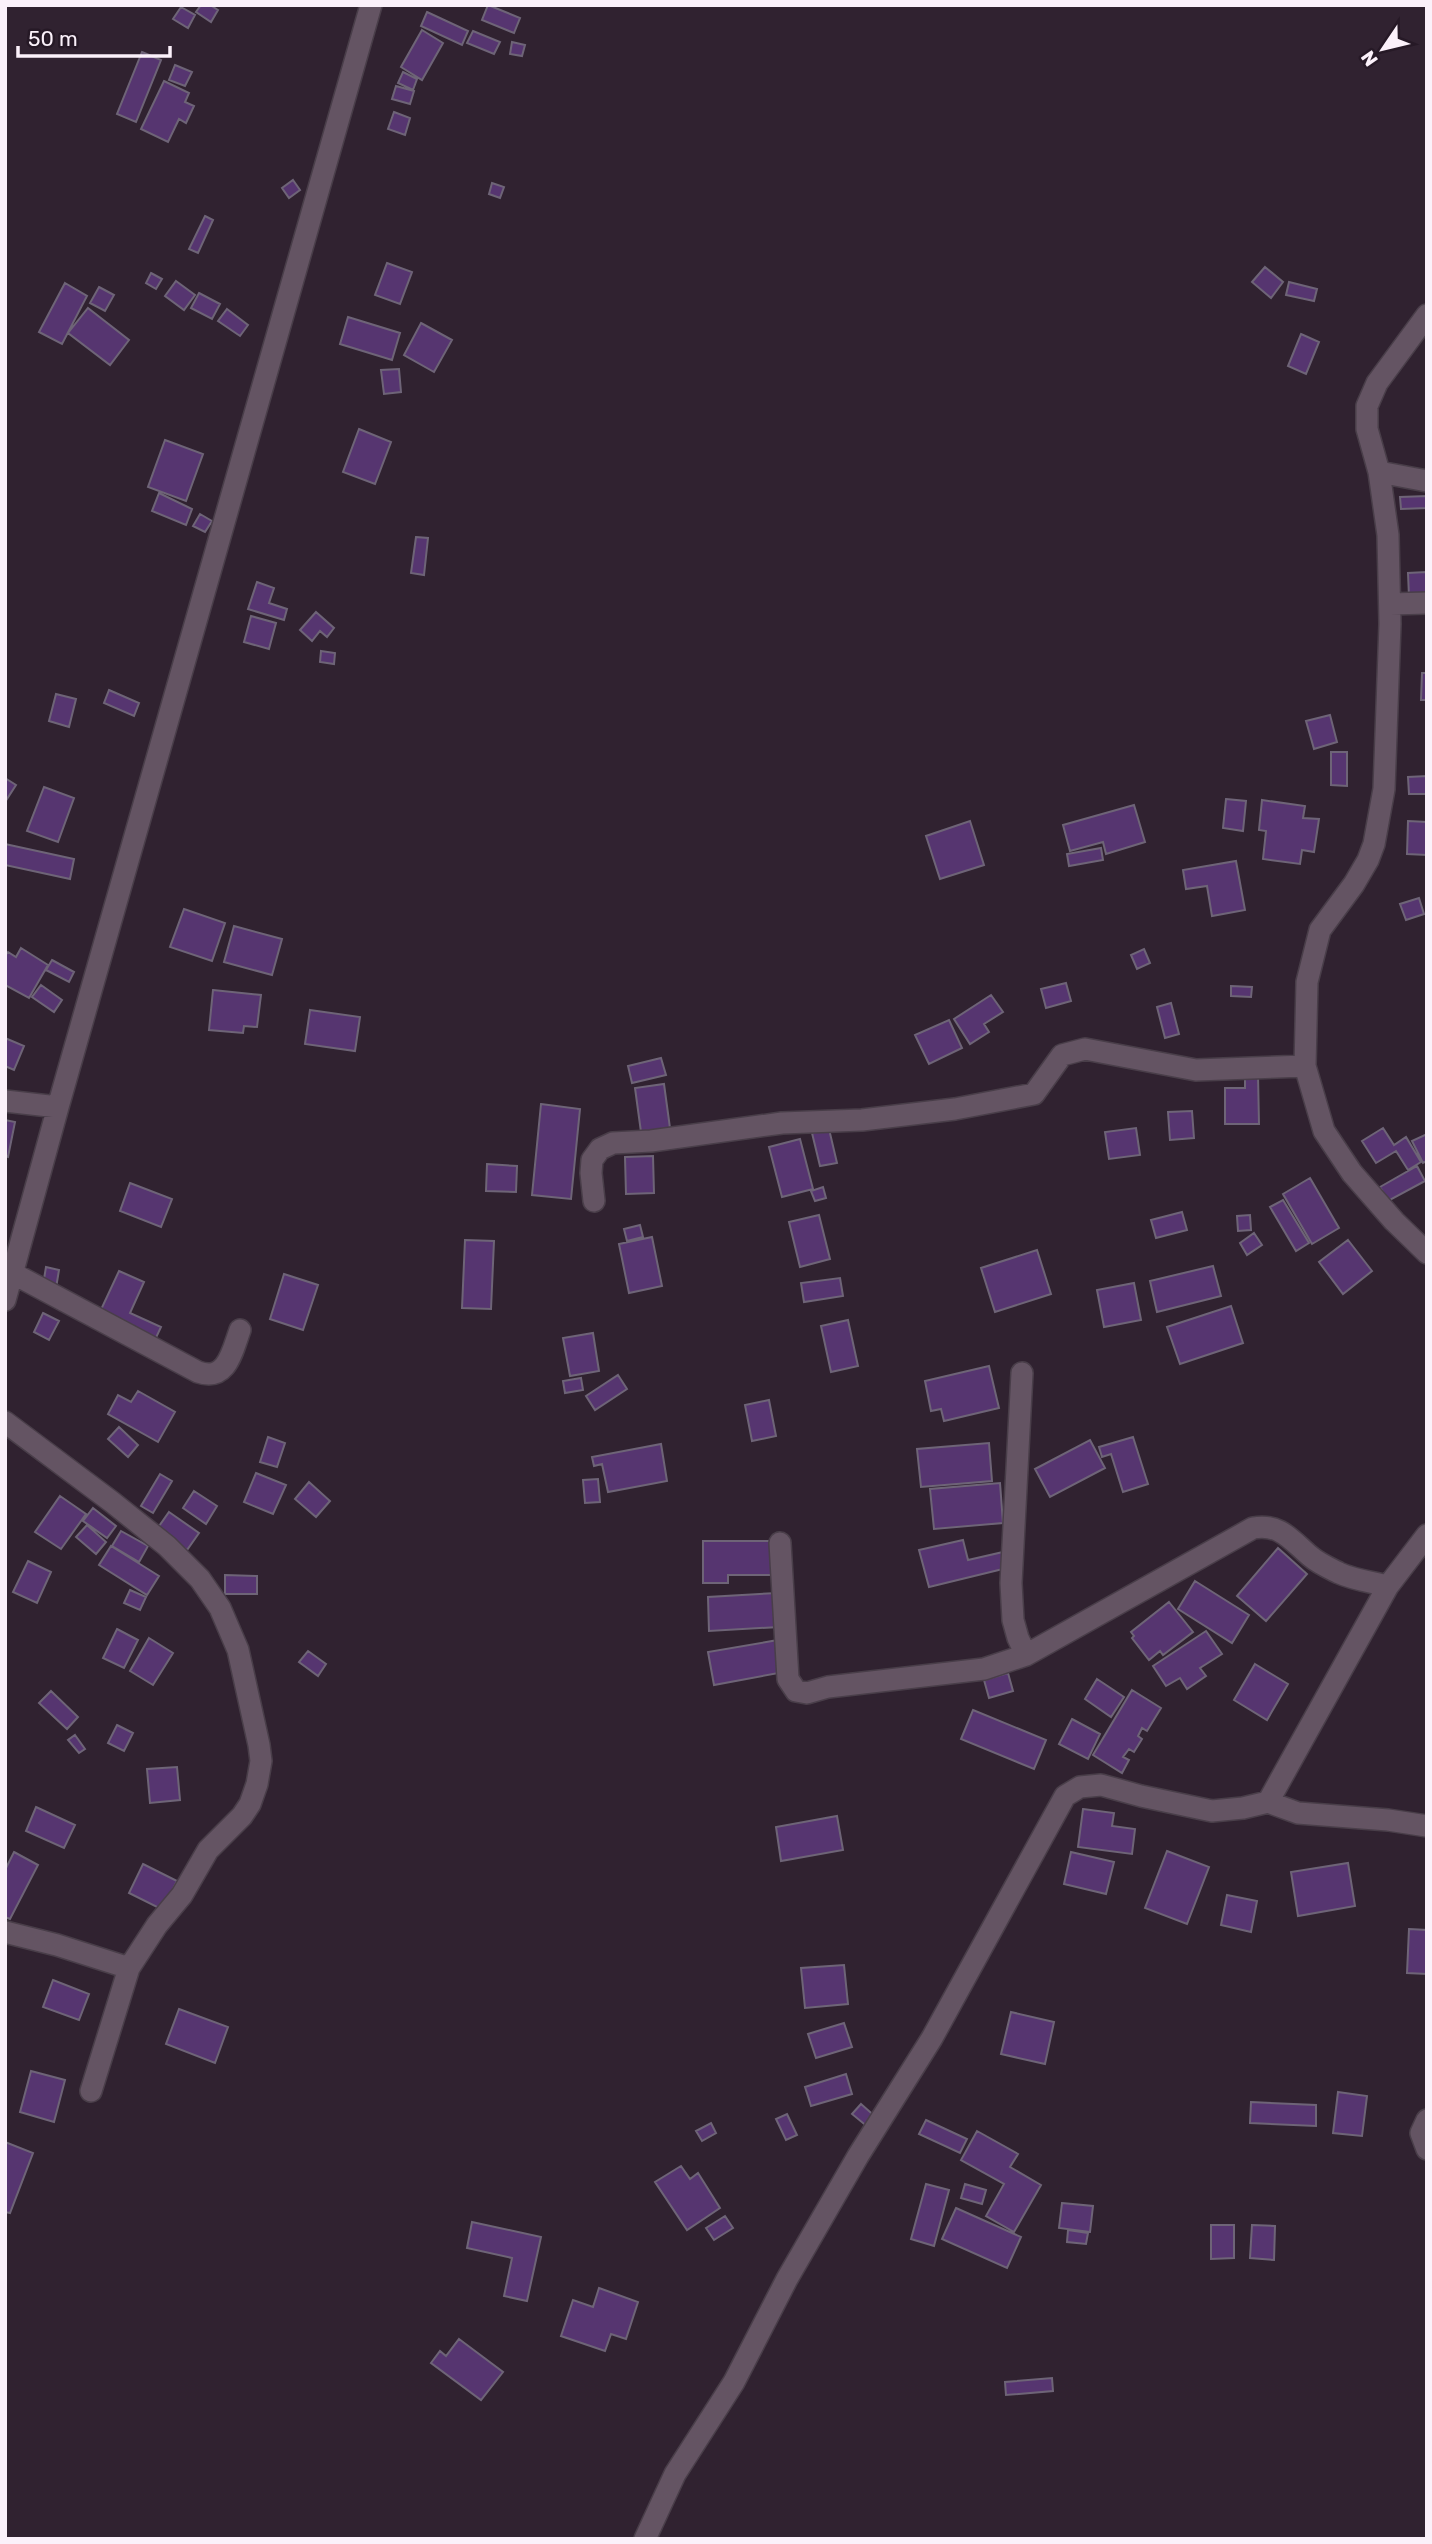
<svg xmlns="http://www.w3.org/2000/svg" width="1432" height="2544" viewBox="0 0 1432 2544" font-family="Rubik,sans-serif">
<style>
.building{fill:#563570;stroke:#6e6477;stroke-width:2}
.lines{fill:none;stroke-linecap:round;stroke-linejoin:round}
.minor-casing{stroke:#493e49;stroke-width:24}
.minor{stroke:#645463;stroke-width:21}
</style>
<rect width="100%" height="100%" fill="#302230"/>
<!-- building -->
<path class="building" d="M 201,5 L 210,5 L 218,10 L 211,22 L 196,12 Z
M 488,5 L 520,18 L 514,33 L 482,20 Z
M 181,7 L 195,15 L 188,28 L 173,19 Z
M 427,12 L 468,31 L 462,45 L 421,26 Z
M 422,30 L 443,43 L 422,80 L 401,67 Z
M 473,31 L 500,42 L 494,54 L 467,43 Z
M 512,42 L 525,45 L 522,56 L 510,54 Z
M 142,52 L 161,60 L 136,122 L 117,114 Z
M 175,65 L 192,72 L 185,86 L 169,80 Z
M 403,72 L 417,79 L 413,90 L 398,83 Z
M 164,81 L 189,93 L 185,102 L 194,106 L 186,123 L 179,119 L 168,142 L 141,129 Z
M 396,86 L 414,91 L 410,104 L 392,99 Z
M 394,112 L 410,118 L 405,135 L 388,129 Z
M 293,180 L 300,190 L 289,198 L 282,188 Z
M 492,183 L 504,187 L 500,198 L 489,194 Z
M 205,216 L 213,220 L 198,253 L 189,249 Z
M 387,263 L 412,272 L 400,304 L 375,295 Z
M 1265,267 L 1283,282 L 1271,298 L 1252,282 Z
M 151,273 L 162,279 L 156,289 L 146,283 Z
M 176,281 L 195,295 L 184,310 L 165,296 Z
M 1289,282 L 1317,289 L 1314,301 L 1286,295 Z
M 65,283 L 87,296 L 62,344 L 39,332 Z
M 99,287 L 114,295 L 105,311 L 90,303 Z
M 199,293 L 220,304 L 212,319 L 191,308 Z
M 88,308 L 129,340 L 110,365 L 68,333 Z
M 227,309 L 248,325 L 240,336 L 218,321 Z
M 348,317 L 400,333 L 392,360 L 340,344 Z
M 421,323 L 452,340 L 434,372 L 404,355 Z
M 1301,334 L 1319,342 L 1306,374 L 1288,366 Z
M 399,369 L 401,392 L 384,394 L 381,370 Z
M 359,429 L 391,442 L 375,484 L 343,472 Z
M 165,440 L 203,454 L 186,501 L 148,487 Z
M 159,493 L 192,509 L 186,525 L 152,511 Z
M 1427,496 L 1427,508 L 1401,509 L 1400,497 Z
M 200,514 L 212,521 L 205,532 L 193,526 Z
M 416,537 L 428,538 L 424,575 L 411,573 Z
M 1426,572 L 1427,597 L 1409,597 L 1408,573 Z
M 257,582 L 274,588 L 269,603 L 287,609 L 284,620 L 248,609 Z
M 316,612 L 334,628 L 327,637 L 320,631 L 312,641 L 300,630 Z
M 251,616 L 276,623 L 269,649 L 244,642 Z
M 321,651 L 335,653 L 334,664 L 320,662 Z
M 1422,673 L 1427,673 L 1427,700 L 1421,700 Z
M 109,690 L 139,703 L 134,716 L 104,703 Z
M 56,694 L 76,699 L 69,727 L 49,721 Z
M 1330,715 L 1337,742 L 1314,749 L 1306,721 Z
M 1331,752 L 1347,752 L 1347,786 L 1331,785 Z
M 1427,776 L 1427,794 L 1409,794 L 1408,777 Z
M 5,778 L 16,785 L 5,802 Z
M 44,787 L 74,798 L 58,842 L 27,831 Z
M 1226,799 L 1246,801 L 1243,831 L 1223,828 Z
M 1262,800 L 1305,806 L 1303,818 L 1319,819 L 1314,852 L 1302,850 L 1300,864 L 1263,859 L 1266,831 L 1259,830 Z
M 1134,805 L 1145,842 L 1106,854 L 1103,842 L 1070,851 L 1063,825 Z
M 970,821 L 984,865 L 940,879 L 926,836 Z
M 1408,821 L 1427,822 L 1427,855 L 1407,854 Z
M 5,844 L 74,859 L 70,879 L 5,865 Z
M 1101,848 L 1103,860 L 1069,866 L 1067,854 Z
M 1236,861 L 1245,910 L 1212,916 L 1207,886 L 1186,889 L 1183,870 Z
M 1419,898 L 1424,914 L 1406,920 L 1400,904 Z
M 184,909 L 225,923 L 212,961 L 170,947 Z
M 234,926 L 282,939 L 272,975 L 224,962 Z
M 21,948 L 48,965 L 29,998 L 5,985 L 5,956 L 8,952 L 16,957 Z
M 1144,949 L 1150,963 L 1137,969 L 1131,955 Z
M 52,960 L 74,972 L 69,982 L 46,970 Z
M 1066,983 L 1071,1001 L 1046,1008 L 1041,989 Z
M 41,985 L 62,1000 L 54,1012 L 32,997 Z
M 1231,986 L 1252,987 L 1251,997 L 1231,996 Z
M 213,990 L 261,995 L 257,1027 L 244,1026 L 243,1033 L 209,1030 Z
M 991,995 L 1003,1012 L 984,1024 L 989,1032 L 970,1044 L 954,1019 Z
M 1171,1003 L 1179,1034 L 1165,1038 L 1157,1007 Z
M 310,1010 L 360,1017 L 355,1051 L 305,1044 Z
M 949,1020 L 962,1048 L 929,1064 L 915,1035 Z
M 5,1038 L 24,1046 L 14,1070 L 5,1066 Z
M 661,1058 L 666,1075 L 632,1083 L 628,1066 Z
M 1245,1075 L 1258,1075 L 1259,1124 L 1225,1124 L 1225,1088 L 1245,1088 Z
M 664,1084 L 670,1128 L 641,1132 L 635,1088 Z
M 541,1104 L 580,1109 L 571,1199 L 532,1195 Z
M 1192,1111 L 1194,1138 L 1170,1140 L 1168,1112 Z
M 5,1120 L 15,1122 L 8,1157 L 5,1156 Z
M 1136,1128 L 1140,1155 L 1109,1159 L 1105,1132 Z
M 1383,1128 L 1394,1145 L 1406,1137 L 1421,1162 L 1408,1170 L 1396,1151 L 1376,1163 L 1362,1141 Z
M 829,1129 L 837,1163 L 820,1166 L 812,1133 Z
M 1427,1134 L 1427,1161 L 1423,1163 L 1412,1141 Z
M 800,1139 L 813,1189 L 782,1197 L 769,1147 Z
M 653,1156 L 654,1193 L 626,1194 L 625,1157 Z
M 487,1164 L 517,1166 L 516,1192 L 486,1191 Z
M 1417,1166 L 1425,1181 L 1388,1201 L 1380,1187 Z
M 1310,1178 L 1339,1228 L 1312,1244 L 1283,1194 Z
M 130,1183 L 172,1199 L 161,1227 L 120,1211 Z
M 823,1187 L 826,1198 L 815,1201 L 811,1191 Z
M 1283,1200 L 1309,1243 L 1296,1251 L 1270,1207 Z
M 1182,1212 L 1187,1230 L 1156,1238 L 1151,1220 Z
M 819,1215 L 830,1259 L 800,1267 L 789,1222 Z
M 1250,1215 L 1251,1230 L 1238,1231 L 1237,1216 Z
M 640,1225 L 643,1237 L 627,1241 L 624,1229 Z
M 1254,1233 L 1262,1245 L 1247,1255 L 1240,1243 Z
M 652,1237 L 662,1286 L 629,1293 L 619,1244 Z
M 465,1240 L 494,1241 L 491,1309 L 462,1308 Z
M 1348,1240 L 1372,1271 L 1343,1294 L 1319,1262 Z
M 1037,1250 L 1051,1294 L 995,1312 L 981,1268 Z
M 1213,1266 L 1221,1296 L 1157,1312 L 1150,1281 Z
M 46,1267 L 59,1270 L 56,1288 L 43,1285 Z
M 119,1271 L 144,1282 L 130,1313 L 161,1327 L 154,1342 L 98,1316 Z
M 284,1274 L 318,1285 L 303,1330 L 270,1319 Z
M 840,1278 L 843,1296 L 804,1302 L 801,1283 Z
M 1134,1283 L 1141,1320 L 1104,1327 L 1097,1290 Z
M 1231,1306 L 1243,1343 L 1180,1364 L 1167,1327 Z
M 43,1313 L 59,1321 L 49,1340 L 34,1332 Z
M 848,1320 L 858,1366 L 831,1372 L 821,1326 Z
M 593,1333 L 599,1371 L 570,1376 L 563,1338 Z
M 989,1366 L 999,1408 L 944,1421 L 941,1409 L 931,1411 L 925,1381 Z
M 618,1375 L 627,1389 L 595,1410 L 586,1396 Z
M 581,1378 L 583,1390 L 565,1393 L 563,1381 Z
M 138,1391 L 175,1412 L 158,1442 L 108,1414 L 118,1395 L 131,1402 Z
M 769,1400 L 776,1436 L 752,1441 L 745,1405 Z
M 119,1427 L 138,1445 L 128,1457 L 108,1439 Z
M 268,1437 L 285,1443 L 277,1467 L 260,1462 Z
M 1133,1437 L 1148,1484 L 1123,1492 L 1111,1454 L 1102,1457 L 1099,1447 Z
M 1090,1440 L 1105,1468 L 1050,1497 L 1035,1469 Z
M 989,1443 L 992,1481 L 921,1487 L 917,1449 Z
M 661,1444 L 667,1481 L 608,1492 L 602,1464 L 594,1466 L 592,1457 Z
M 256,1473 L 286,1485 L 273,1514 L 244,1502 Z
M 160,1474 L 172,1481 L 153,1513 L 141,1506 Z
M 598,1479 L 600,1502 L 585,1503 L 583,1480 Z
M 309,1482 L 330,1501 L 316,1517 L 295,1499 Z
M 1000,1483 L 1003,1523 L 934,1529 L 930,1489 Z
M 194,1491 L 217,1506 L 206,1524 L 183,1508 Z
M 60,1496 L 86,1514 L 61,1549 L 35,1532 Z
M 93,1508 L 116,1526 L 107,1538 L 83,1521 Z
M 169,1512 L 199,1533 L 187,1550 L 157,1529 Z
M 87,1525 L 106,1542 L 96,1554 L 76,1537 Z
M 121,1531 L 148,1546 L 139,1562 L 112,1546 Z
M 963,1540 L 968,1560 L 1003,1552 L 1007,1568 L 929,1587 L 919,1550 Z
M 703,1541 L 774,1541 L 775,1575 L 728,1575 L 728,1583 L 703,1583 Z
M 111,1546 L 159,1576 L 147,1595 L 99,1565 Z
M 1278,1548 L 1307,1574 L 1266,1621 L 1237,1596 Z
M 28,1561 L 51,1572 L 37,1603 L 13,1592 Z
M 225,1575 L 257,1576 L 257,1594 L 225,1594 Z
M 1195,1581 L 1249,1615 L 1232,1643 L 1178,1609 Z
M 130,1590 L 146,1597 L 140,1610 L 124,1603 Z
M 777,1593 L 779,1627 L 709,1631 L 708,1597 Z
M 1169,1602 L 1193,1632 L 1163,1655 L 1160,1651 L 1149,1660 L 1132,1638 L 1134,1636 L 1131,1632 Z
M 117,1629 L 138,1640 L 124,1668 L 103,1658 Z
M 1206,1631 L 1222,1654 L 1200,1668 L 1206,1676 L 1187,1689 L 1180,1678 L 1166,1686 L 1153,1666 Z
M 149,1638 L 173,1653 L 153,1685 L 130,1671 Z
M 778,1640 L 784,1672 L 714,1685 L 708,1652 Z
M 308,1651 L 326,1664 L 318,1676 L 299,1662 Z
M 1255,1664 L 1288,1684 L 1267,1720 L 1234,1700 Z
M 1008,1673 L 1013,1691 L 989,1698 L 984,1680 Z
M 1097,1679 L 1124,1697 L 1111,1717 L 1085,1699 Z
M 1132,1690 L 1161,1708 L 1147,1731 L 1142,1728 L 1138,1736 L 1142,1739 L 1134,1752 L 1129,1749 L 1123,1757 L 1129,1760 L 1122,1773 L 1093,1755 Z
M 51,1691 L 78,1717 L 67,1729 L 39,1703 Z
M 973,1710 L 1046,1740 L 1034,1769 L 961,1739 Z
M 1072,1719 L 1100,1734 L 1088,1759 L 1059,1744 Z
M 117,1725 L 133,1733 L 124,1751 L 108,1743 Z
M 75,1735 L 85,1749 L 79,1753 L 68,1740 Z
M 177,1767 L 180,1800 L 150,1803 L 147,1769 Z
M 36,1807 L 75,1825 L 64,1848 L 26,1831 Z
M 1083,1809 L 1114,1813 L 1112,1826 L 1135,1829 L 1132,1854 L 1078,1847 Z
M 837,1816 L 843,1850 L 781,1861 L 776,1827 Z
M 1167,1851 L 1209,1867 L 1187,1924 L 1145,1908 Z
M 14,1852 L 38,1865 L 10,1919 L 5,1917 L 5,1870 Z
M 1071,1852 L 1114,1862 L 1106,1894 L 1064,1884 Z
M 1348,1863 L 1355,1906 L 1298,1916 L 1291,1872 Z
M 143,1864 L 177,1881 L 163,1910 L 129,1893 Z
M 1227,1895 L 1257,1901 L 1251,1932 L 1221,1925 Z
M 1409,1929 L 1427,1930 L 1427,1974 L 1407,1973 Z
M 844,1965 L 848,2004 L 805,2008 L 801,1968 Z
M 53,1980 L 89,1994 L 79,2020 L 43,2007 Z
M 179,2009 L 228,2027 L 215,2063 L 166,2044 Z
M 1011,2012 L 1054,2022 L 1045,2064 L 1001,2054 Z
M 844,2023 L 852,2047 L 816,2058 L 808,2034 Z
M 31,2071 L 65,2080 L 54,2122 L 20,2112 Z
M 846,2074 L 852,2094 L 811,2106 L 805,2087 Z
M 1338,2092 L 1367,2096 L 1362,2136 L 1333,2133 Z
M 1251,2102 L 1316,2105 L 1316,2126 L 1250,2123 Z
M 861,2104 L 878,2119 L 869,2128 L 852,2114 Z
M 787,2114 L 797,2135 L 786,2140 L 776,2119 Z
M 926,2120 L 967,2139 L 960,2153 L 919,2134 Z
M 711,2123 L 716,2133 L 702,2141 L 696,2131 Z
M 977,2131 L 1018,2154 L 1010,2167 L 1041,2185 L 1014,2232 L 986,2216 L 1004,2184 L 961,2160 Z
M 5,2142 L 33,2153 L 10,2213 L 5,2212 Z
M 681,2166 L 690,2179 L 698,2173 L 720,2208 L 687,2230 L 655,2182 Z
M 926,2184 L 949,2190 L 934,2246 L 911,2239 Z
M 965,2184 L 986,2190 L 982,2204 L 961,2198 Z
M 1062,2203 L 1093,2206 L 1090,2232 L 1059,2228 Z
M 956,2208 L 1021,2237 L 1007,2268 L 942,2239 Z
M 725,2216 L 733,2228 L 714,2240 L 706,2228 Z
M 472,2222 L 541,2237 L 527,2301 L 504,2296 L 512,2258 L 467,2248 Z
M 1211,2225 L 1234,2225 L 1234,2258 L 1211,2259 Z
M 1252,2225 L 1275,2226 L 1274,2260 L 1250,2258 Z
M 1068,2230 L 1088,2233 L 1086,2244 L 1067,2242 Z
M 599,2288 L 638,2302 L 626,2339 L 611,2334 L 605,2351 L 561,2336 L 573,2300 L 593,2307 Z
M 459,2339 L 503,2372 L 481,2400 L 431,2363 L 440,2351 L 446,2356 Z
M 1052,2378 L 1053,2391 L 1006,2395 L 1005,2382 Z"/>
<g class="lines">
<!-- minor casing -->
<g class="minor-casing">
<path id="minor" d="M 1427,315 L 1377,383 L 1367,406 L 1367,429 L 1379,472 L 1388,535 L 1390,624 L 1384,789 L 1374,844 L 1368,860 L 1354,884 L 1320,930 L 1307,982 L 1305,1066 L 1324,1131 L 1352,1173 L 1394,1221 L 1427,1253
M 1379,472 L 1427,481
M 1390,604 L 1427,603
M 5,1101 L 58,1107
M 594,1201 L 591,1173 L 592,1160 L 600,1149 L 613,1143 L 651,1141 L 782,1123 L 862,1120 L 955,1109 L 1034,1094 L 1062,1055 L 1085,1049 L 1196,1070 L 1305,1066
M 14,1274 L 198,1372 C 227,1382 232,1352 240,1330
M 5,1300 L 58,1107 L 371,5
M 1022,1373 L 1011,1583 L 1013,1620 L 1018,1638 L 1026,1655
M 5,1422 L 112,1502 L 167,1546 L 200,1579 L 220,1608 L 238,1650 L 259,1745 L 261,1761 L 257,1784 L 250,1804 L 242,1816 L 208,1850 L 182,1895 L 157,1925 L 129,1968 L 91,2091
M 780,1543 L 788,1679 L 796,1691 L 807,1693 L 828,1687 L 984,1669 L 1026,1655 L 1253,1528 C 1280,1523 1291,1540 1310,1556 C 1318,1563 1329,1568 1339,1573 C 1354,1580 1372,1582 1388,1586
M 1268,1802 L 1388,1586 L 1427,1535
M 5,1932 L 57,1945 L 129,1968
M 1427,2120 L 1421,2133 L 1427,2149
M 645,2539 L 675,2474 L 734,2382 L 787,2279 L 858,2156 L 932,2038 L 1065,1796 L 1080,1787 L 1101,1785 L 1141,1796 L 1212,1811 L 1243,1808 L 1268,1802 L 1298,1813 L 1388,1820 L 1427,1826"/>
</g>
<!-- minor -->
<use href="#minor" class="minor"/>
</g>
<!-- border -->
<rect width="1432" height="2544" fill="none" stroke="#fbf1fa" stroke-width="14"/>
<!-- north arrow -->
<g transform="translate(1383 49) rotate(235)" stroke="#261926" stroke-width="5" paint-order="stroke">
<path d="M0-5L12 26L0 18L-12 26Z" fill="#fbf1fa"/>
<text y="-10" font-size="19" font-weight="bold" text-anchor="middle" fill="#fbf1fa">N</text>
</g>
<!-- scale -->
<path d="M18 46v10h152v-10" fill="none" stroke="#fbf1fa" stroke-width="3.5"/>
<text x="28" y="46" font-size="21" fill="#fbf1fa" stroke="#261926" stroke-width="5" paint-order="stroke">50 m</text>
</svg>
